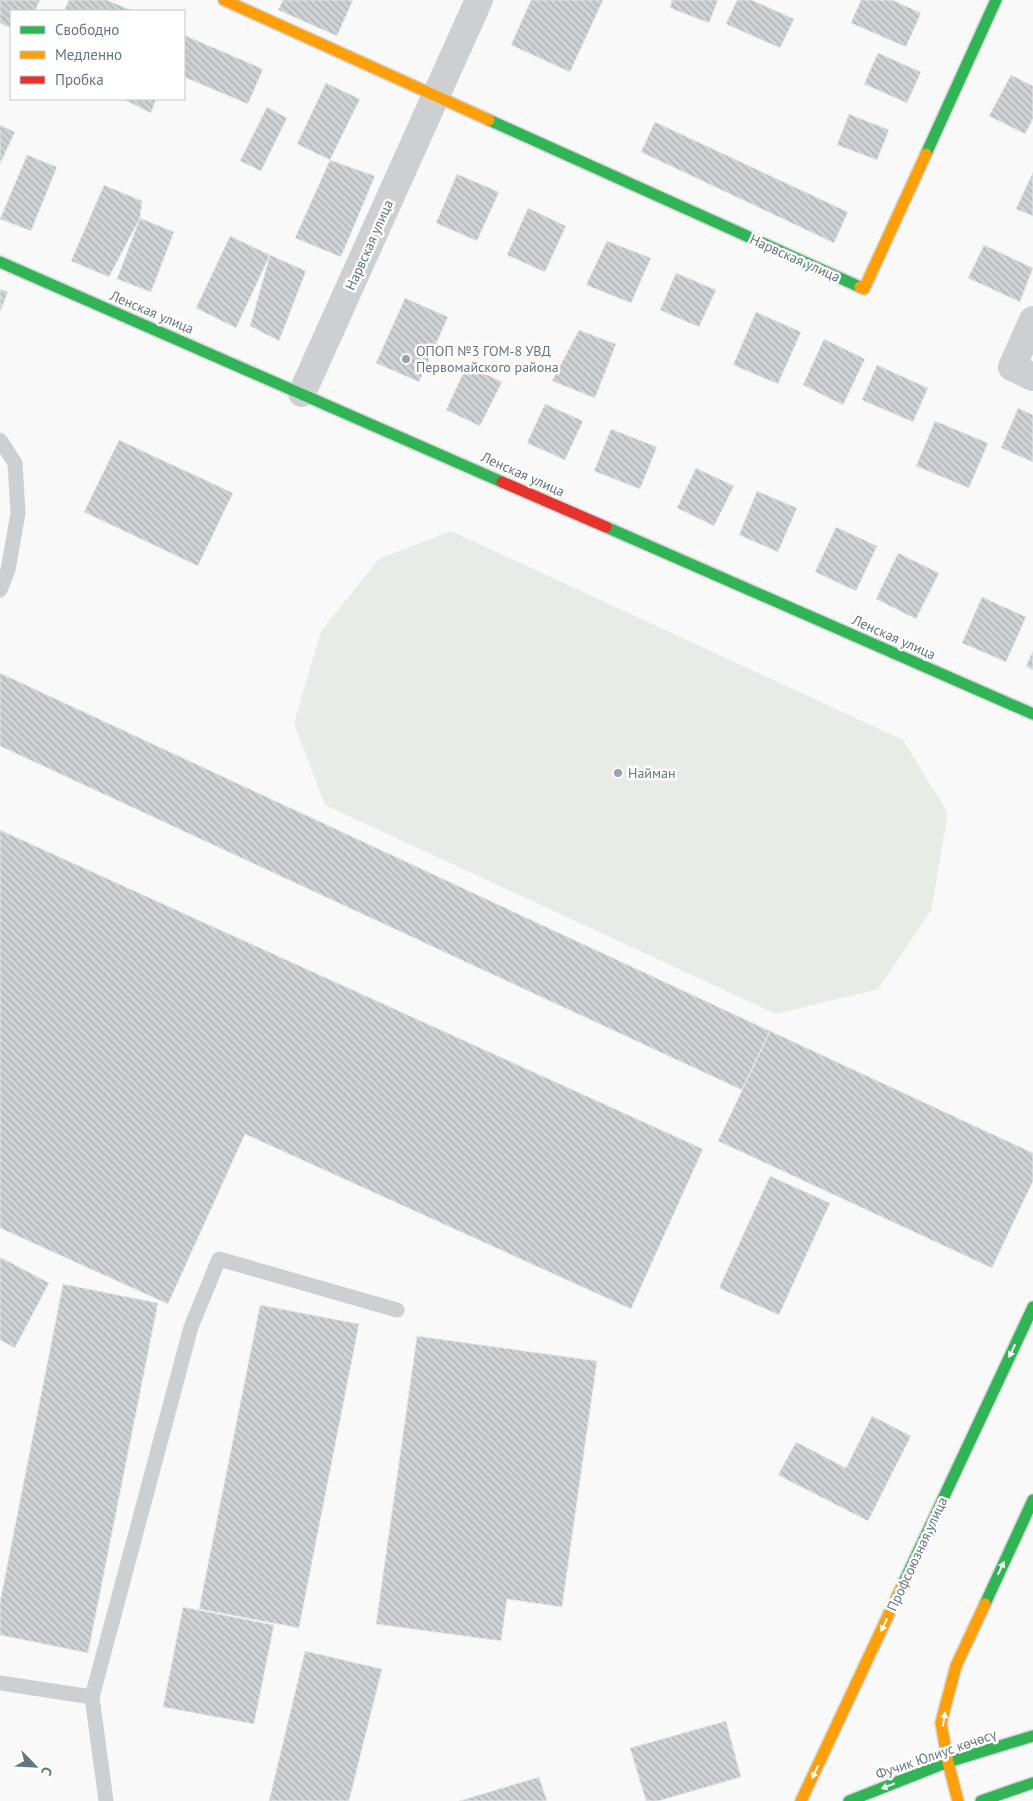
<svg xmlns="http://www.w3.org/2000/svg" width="1033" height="1801" viewBox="0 0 1033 1801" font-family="'PT Sans',sans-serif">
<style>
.pitch{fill:#e8ebe6}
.building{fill:url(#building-back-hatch);stroke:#e8e8e8}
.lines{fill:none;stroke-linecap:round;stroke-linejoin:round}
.fast-casing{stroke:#d5d6d7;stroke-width:14}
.slow-casing{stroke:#d5d6d7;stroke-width:14}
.jam-casing{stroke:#d5d6d7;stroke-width:14}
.lane{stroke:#cecfd0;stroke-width:15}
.street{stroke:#cecfd0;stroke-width:28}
.fast{stroke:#30b455;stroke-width:11}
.slow{stroke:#ff9f0a;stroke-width:11}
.jam{stroke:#e5322d;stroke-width:11}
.oneway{fill:#fff}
.poi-dot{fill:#99a4ac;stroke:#fff;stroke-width:2}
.labels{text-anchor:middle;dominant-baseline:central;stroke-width:5;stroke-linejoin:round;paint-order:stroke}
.street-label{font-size:14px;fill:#657683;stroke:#fff}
.poi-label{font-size:14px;fill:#657683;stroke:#fff;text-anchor:start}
</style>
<defs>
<pattern id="building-back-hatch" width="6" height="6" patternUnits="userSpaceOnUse" patternTransform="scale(1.25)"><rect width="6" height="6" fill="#d0d2d3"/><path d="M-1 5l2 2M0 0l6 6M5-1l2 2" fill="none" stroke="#acafb1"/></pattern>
</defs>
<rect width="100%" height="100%" fill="#f9f9f9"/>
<!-- pitch -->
<path class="pitch" d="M 451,531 L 903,740 L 948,813 L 931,911 L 878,989 L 776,1014 L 325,805 L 294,723 L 321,631 L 379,559 Z"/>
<!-- building -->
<path class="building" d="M 0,0 L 40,0 L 35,11 L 11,11 L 11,28 L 0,23 Z
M 69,0 L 107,0 L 133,11 L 64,11 Z
M 283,0 L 353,0 L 337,36 L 278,10 Z
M 531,0 L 603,0 L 570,72 L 511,45 Z
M 672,0 L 718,0 L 709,23 L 670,8 Z
M 737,0 L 752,0 L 794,19 L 780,48 L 726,24 Z
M 861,0 L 892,0 L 921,13 L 906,47 L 851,23 Z
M 184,35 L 263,69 L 248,104 L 184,77 Z
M 878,53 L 921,72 L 907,103 L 864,84 Z
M 1011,75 L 1033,86 L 1033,119 L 1025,134 L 989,116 Z
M 326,83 L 360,99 L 330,160 L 297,144 Z
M 123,99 L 156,99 L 151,113 Z
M 267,107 L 287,118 L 261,171 L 240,161 Z
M 849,114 L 889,130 L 877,160 L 837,145 Z
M 655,122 L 848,212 L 834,243 L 641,152 Z
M 0,125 L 15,132 L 0,164 Z
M 27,155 L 57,167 L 31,231 L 0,219 Z
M 330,160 L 375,176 L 341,257 L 295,238 Z
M 1033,172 L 1033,216 L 1016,209 Z
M 457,174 L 499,192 L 477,241 L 436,223 Z
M 104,185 L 142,201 L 140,218 L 109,277 L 71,261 Z
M 528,208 L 566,226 L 545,272 L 507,255 Z
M 140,218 L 174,232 L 151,292 L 117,279 Z
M 230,236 L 270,255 L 236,328 L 196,308 Z
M 607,241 L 651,258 L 631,303 L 586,285 Z
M 984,245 L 1033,268 L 1020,302 L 968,278 Z
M 270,255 L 306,271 L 279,341 L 250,326 Z
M 676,273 L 716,290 L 699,327 L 660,310 Z
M 0,289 L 8,292 L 0,312 Z
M 405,298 L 448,317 L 419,382 L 376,363 Z
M 756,312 L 801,332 L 778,384 L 733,365 Z
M 579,330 L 616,344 L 595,398 L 552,381 Z
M 824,339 L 865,359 L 843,405 L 803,385 Z
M 467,365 L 502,382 L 480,426 L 446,410 Z
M 877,365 L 928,388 L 913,422 L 862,400 Z
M 545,404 L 583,421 L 565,460 L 527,443 Z
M 1018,408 L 1033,415 L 1033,462 L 1001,448 Z
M 935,421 L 988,443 L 969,488 L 916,466 Z
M 611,429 L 657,447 L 640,489 L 594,471 Z
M 119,440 L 233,493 L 198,566 L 84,512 Z
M 696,468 L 734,486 L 714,526 L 677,508 Z
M 757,491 L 797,508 L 778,552 L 739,535 Z
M 836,527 L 877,546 L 856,591 L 815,572 Z
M 898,553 L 939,573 L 916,619 L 876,599 Z
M 982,597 L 1026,617 L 1006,662 L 962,643 Z
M 1033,651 L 1033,670 L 1026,666 Z
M 0,673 L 770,1031 L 742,1090 L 0,746 Z
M 0,830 L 703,1149 L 631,1309 L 245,1134 L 168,1304 L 0,1228 Z
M 770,1031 L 1033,1153 L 1033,1181 L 992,1268 L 718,1141 Z
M 770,1176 L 830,1203 L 779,1315 L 719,1288 Z
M 0,1257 L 49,1283 L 15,1348 L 0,1340 Z
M 63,1284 L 158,1303 L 88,1653 L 0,1635 L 0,1602 Z
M 260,1305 L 359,1324 L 299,1628 L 199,1609 Z
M 417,1336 L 597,1361 L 562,1607 L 507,1599 L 501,1641 L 376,1624 Z
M 872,1416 L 911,1436 L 868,1521 L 778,1475 L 796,1442 L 846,1468 Z
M 183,1607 L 274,1625 L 254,1724 L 163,1707 Z
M 305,1651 L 382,1669 L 349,1801 L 269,1801 Z
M 726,1721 L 741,1777 L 658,1801 L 646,1801 L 630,1748 Z
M 539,1777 L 547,1801 L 459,1801 Z"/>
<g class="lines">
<!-- fast casing -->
<g class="fast-casing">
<path id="fast" d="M 489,120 L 860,287
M 926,154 L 996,0
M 0,262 L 502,482
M 606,527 L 1033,714
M 903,1584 L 1033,1307
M 985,1604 L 1033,1500
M 849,1801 L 948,1762 L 1033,1736
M 981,1801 L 1033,1783"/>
</g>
<!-- slow casing -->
<g class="slow-casing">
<path id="slow" d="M 224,0 L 489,120
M 860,287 L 864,289 L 926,154
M 801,1801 L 903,1584
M 958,1801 L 948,1762 L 941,1723 L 956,1666 L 985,1604"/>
</g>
<!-- jam casing -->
<g class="jam-casing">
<path id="jam" d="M 502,482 L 606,527"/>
</g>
<!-- lane -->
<path class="lane" d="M 0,440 L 15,463 L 18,513 L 8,570 L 0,590
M 0,1683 L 92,1697
M 106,1801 L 92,1697 L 191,1327 L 219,1259 L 397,1310"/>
<!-- street -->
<path class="street" d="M 1033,320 L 1012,367 L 1033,377
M 302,393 L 479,0"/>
<!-- fast -->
<use href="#fast" class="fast"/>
<!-- slow -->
<use href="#slow" class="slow"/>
<!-- jam -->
<use href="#jam" class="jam"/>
</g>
<!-- one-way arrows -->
<defs><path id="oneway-solid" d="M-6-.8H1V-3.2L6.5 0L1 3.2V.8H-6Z" transform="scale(1.25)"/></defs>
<g class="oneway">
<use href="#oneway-solid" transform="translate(1012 1351) rotate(115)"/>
<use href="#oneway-solid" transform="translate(1001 1568) rotate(-65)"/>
<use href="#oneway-solid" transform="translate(884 1625) rotate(115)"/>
<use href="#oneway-solid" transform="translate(944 1719) rotate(-81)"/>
<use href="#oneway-solid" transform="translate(815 1772) rotate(115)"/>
<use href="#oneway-solid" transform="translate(888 1786) rotate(159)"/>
</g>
<!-- markers -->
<g class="poi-dot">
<circle cx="406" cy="359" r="5"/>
<circle cx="618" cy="773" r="5"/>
</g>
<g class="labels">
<!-- street labels -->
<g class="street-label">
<text transform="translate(369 245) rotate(-66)">Нарвская улица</text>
<text transform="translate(795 258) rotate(24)">Нарвская улица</text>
<text transform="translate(152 312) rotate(23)">Ленская улица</text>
<text transform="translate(523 474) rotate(24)">Ленская улица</text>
<text transform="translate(894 637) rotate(24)">Ленская улица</text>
<text transform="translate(917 1554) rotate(-65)">Профсоюзная улица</text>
<text transform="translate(936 1754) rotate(-19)">Фучик Юлиус көчөсү</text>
</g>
<!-- poi labels -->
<g class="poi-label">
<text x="416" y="351">ОПОП №3 ГОМ-8 УВД<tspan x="416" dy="16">Первомайского района</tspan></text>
<text x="628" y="773">Найман</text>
</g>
</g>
<!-- legend -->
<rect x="10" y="10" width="175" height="90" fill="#ffffff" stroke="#c1c8cd"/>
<rect x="20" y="26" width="25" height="8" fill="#30b455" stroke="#c1c8cd"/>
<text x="55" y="35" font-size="15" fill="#657683">Свободно</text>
<rect x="20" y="51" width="25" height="8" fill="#ff9f0a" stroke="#c1c8cd"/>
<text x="55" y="60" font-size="15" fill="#657683">Медленно</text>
<rect x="20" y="76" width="25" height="8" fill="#e5322d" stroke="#c1c8cd"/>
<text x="55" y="85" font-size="15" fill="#657683">Пробка</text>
<!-- north arrow -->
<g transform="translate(35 1766) rotate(114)" stroke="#ffffff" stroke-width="4" paint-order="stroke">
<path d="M0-4L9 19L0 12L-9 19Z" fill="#657683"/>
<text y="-8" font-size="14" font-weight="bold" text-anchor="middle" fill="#657683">С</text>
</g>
</svg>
